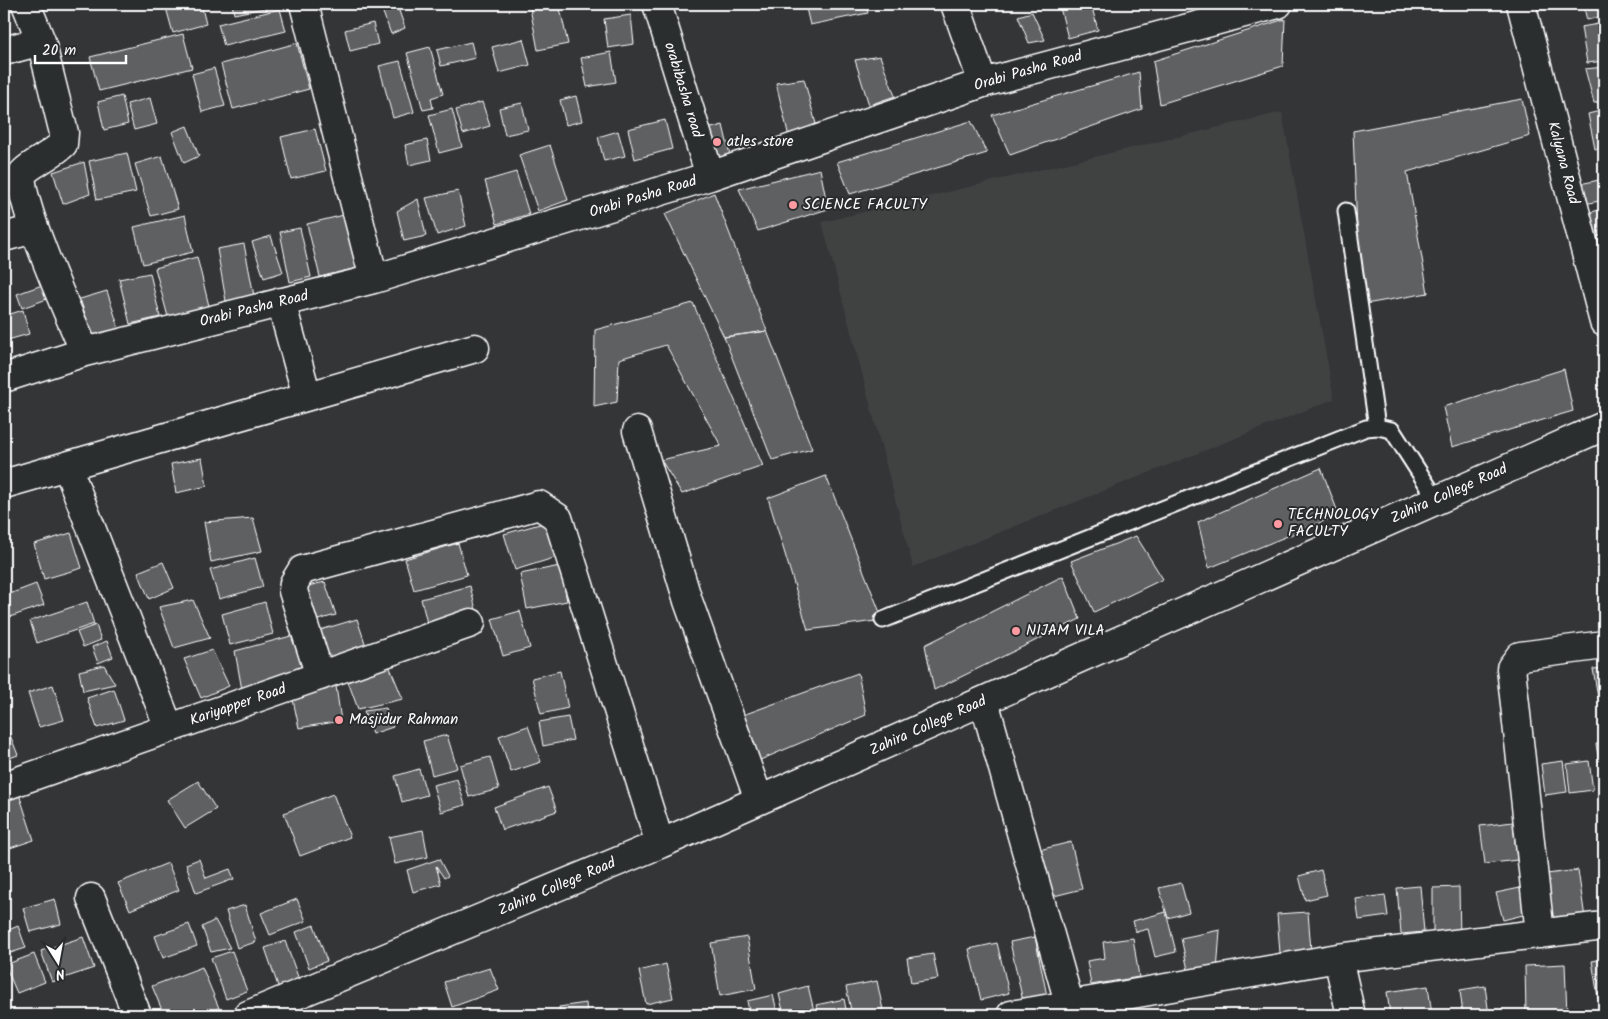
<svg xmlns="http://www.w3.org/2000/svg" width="1608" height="1019" viewBox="0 0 1608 1019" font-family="Kalam,sans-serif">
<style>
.built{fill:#404243}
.building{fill:#5f6162;stroke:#fff}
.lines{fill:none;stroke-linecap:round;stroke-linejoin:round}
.lane-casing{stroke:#fff;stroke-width:19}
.street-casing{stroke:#fff;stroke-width:31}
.lane{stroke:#2a2d2e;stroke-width:15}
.street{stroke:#2a2d2e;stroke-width:28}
.poi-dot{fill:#ff9aa2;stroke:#2a2d2e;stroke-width:2}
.labels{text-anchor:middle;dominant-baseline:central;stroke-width:4;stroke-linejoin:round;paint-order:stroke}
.street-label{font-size:15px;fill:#fff;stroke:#2a2d2e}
.poi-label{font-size:15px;fill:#fff;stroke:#2a2d2e;text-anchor:start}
</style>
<rect width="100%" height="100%" fill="#333536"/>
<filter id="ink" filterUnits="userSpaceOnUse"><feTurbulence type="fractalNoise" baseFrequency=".02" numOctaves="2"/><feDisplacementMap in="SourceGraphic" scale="10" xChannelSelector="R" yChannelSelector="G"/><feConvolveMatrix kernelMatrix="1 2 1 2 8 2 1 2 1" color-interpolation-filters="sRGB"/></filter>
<g filter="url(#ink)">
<!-- built -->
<path class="built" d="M 1282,112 L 1334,399 L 913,567 L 822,222 Z"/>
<!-- building -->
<path class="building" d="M 165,4 L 201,4 L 206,24 L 173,33 Z
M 232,4 L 285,4 L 234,14 Z
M 551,4 L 559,4 L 568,44 L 538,50 L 530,8 Z
M 805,4 L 865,4 L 868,13 L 810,25 Z
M 1059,4 L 1091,4 L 1098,30 L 1068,38 Z
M 1583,4 L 1604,4 L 1604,16 L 1587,20 Z
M 397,5 L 405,28 L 391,34 L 382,10 Z
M 280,9 L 286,31 L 224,46 L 218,24 Z
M 1032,12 L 1045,40 L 1029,43 L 1018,16 Z
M 631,15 L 634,44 L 608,48 L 604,19 Z
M 1285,19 L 1283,66 L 1160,104 L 1153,61 Z
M 373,23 L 378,44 L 350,51 L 345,30 Z
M 1604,23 L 1604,61 L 1587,63 L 1581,27 Z
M 183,34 L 192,68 L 99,91 L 90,57 Z
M 523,39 L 530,65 L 499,73 L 492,47 Z
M 471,42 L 475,58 L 441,66 L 437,50 Z
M 297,43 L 309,89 L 233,109 L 221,64 Z
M 430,47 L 443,94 L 431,98 L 433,108 L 423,110 L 407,53 Z
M 611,52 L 616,82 L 587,87 L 581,58 Z
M 880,56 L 895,96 L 869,105 L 855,60 Z
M 400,61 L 414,112 L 393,118 L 379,66 Z
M 1604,67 L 1604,102 L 1594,103 L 1585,69 Z
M 214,68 L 225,106 L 202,112 L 192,74 Z
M 1139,72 L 1142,109 L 1010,155 L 992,115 Z
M 804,79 L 816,124 L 789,137 L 776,83 Z
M 122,96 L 128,124 L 104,130 L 98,102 Z
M 576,96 L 582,121 L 566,125 L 560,100 Z
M 150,98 L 157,124 L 134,130 L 127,104 Z
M 1522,99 L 1530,136 L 1407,172 L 1428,293 L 1360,305 L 1353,131 Z
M 482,102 L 490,126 L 463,134 L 456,110 Z
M 522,103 L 528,130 L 505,135 L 499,108 Z
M 452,109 L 462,147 L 439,153 L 429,115 Z
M 1604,110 L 1604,147 L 1595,149 L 1588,114 Z
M 665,120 L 672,149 L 635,159 L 628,129 Z
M 971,121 L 987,153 L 850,194 L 837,162 Z
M 723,125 L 730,155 L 713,161 L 704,130 Z
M 187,126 L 199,156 L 184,163 L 172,132 Z
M 315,129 L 326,171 L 291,179 L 281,137 Z
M 618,131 L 625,156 L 604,161 L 598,137 Z
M 427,140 L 431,160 L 409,165 L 405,145 Z
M 550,145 L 568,200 L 538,211 L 519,155 Z
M 127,153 L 136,192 L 97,200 L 89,161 Z
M 162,156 L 178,209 L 151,216 L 135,164 Z
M 84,162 L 90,194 L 63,204 L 53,172 Z
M 820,169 L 828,209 L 758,231 L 739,189 Z
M 516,172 L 529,214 L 497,224 L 485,181 Z
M 1604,179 L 1604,200 L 1580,205 L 1575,185 Z
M 458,191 L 466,226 L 437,235 L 426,198 Z
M 714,193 L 767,331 L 724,337 L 665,214 Z
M 418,199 L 426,236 L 404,241 L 397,211 Z
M 1604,209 L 1604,235 L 1587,239 L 1582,214 Z
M 185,215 L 193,252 L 143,264 L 134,227 Z
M 344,215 L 357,268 L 320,277 L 307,224 Z
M 300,228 L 311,277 L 290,282 L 280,232 Z
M 271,236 L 283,272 L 264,278 L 252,242 Z
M 244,244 L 254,296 L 226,301 L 217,249 Z
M 197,257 L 209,306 L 168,317 L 155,268 Z
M 150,273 L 160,317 L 130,324 L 119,279 Z
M 45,284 L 50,298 L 22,308 L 17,294 Z
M 107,291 L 120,332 L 94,341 L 80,299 Z
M 693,303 L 763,466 L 682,494 L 661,460 L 721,446 L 666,345 L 619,359 L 617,402 L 594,407 L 595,330 Z
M 23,310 L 29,334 L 4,341 L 4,316 Z
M 767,331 L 812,449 L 772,460 L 724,337 Z
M 1564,369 L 1573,411 L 1452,447 L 1443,407 Z
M 202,458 L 207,486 L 176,493 L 171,464 Z
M 1321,468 L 1339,515 L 1209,568 L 1198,522 Z
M 826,476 L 883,620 L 808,630 L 768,498 Z
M 253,518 L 262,551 L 211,562 L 204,522 Z
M 547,522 L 557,557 L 515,570 L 504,534 Z
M 71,533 L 82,568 L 44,579 L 34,544 Z
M 1136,536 L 1163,579 L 1094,612 L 1071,561 Z
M 458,543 L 467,575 L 414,590 L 405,559 Z
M 255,558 L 263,587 L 219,599 L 210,570 Z
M 163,562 L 174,588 L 149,599 L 138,572 Z
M 560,566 L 567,601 L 527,609 L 520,574 Z
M 1063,576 L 1080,619 L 934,690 L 925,645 Z
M 325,582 L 336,615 L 292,627 L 281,592 Z
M 36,584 L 44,605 L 10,617 L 4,596 Z
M 470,586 L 477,614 L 428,627 L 421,599 Z
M 193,600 L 210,638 L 174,648 L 159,607 Z
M 87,602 L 94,624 L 37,643 L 30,621 Z
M 265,602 L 273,634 L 230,645 L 222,614 Z
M 520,611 L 530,648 L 503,656 L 492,619 Z
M 357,619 L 367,649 L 323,661 L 317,631 Z
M 96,625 L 101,640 L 83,647 L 77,632 Z
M 291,636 L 303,667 L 242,690 L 235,651 Z
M 107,641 L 113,657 L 98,663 L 92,647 Z
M 212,650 L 229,686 L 201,698 L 184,659 Z
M 388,663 L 403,699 L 358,709 L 346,676 Z
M 104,665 L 115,684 L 83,691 L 79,671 Z
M 1604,668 L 1604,696 L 1598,697 L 1593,669 Z
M 560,671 L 568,708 L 541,714 L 532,678 Z
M 858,673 L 866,715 L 746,766 L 743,715 Z
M 53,685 L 64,720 L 39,727 L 28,693 Z
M 336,686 L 341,721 L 299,728 L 292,695 Z
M 114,689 L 124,720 L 97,728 L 87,698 Z
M 386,708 L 393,727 L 372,734 L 364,711 Z
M 568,717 L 573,740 L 543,746 L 539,722 Z
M 4,720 L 18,755 L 4,760 Z
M 528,726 L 541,762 L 511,772 L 499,736 Z
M 447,735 L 457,768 L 432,775 L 423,741 Z
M 1604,743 L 1604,791 L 1596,744 Z
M 490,757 L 499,789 L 469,797 L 460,765 Z
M 1563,761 L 1567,792 L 1545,795 L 1541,764 Z
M 1589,761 L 1593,790 L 1570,793 L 1567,764 Z
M 419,769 L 427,795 L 402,802 L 395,776 Z
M 457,779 L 465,805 L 441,812 L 433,785 Z
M 198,781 L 216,809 L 185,828 L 167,800 Z
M 548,787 L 557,811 L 502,830 L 494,807 Z
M 19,794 L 34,840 L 4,850 L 4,799 Z
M 333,794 L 350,837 L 300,856 L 284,813 Z
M 1513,822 L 1517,860 L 1485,864 L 1480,826 Z
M 423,830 L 428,857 L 395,864 L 389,837 Z
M 1071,842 L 1082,889 L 1046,898 L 1035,851 Z
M 199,859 L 206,878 L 230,869 L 234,879 L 196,893 L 186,864 Z
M 439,859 L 448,876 L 444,878 L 436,866 L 441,884 L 413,892 L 407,870 Z
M 168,863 L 179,890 L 130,910 L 118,883 Z
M 1321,870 L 1327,895 L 1305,900 L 1299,876 Z
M 1578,870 L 1585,918 L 1547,924 L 1539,875 Z
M 1181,883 L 1189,912 L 1168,918 L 1159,888 Z
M 1420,886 L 1424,932 L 1401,934 L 1397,888 Z
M 1459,887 L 1460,940 L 1433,941 L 1433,888 Z
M 1520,888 L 1527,914 L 1503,920 L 1496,893 Z
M 1385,895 L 1388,916 L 1359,920 L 1356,899 Z
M 55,899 L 61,924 L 30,932 L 23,908 Z
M 297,899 L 306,921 L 270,935 L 261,913 Z
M 245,905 L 256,942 L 237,948 L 226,911 Z
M 1166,912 L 1176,952 L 1155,957 L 1148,929 L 1136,932 L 1133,921 Z
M 1308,912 L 1311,951 L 1280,953 L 1277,914 Z
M 215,920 L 230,948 L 211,952 L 202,927 Z
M 189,924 L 197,946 L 163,958 L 155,936 Z
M 314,925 L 327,961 L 309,968 L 296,932 Z
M 18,926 L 26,948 L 4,955 L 4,932 Z
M 1220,930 L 1217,972 L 1190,979 L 1181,938 Z
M 83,937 L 94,968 L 52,982 L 41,951 Z
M 747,937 L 756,989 L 720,996 L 711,943 Z
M 1035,937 L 1048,1001 L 1024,1006 L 1010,942 Z
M 1133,938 L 1139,977 L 1091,985 L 1087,961 L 1105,958 L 1103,942 Z
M 285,941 L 301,985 L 280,992 L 265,948 Z
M 997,943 L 1009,993 L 981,1000 L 969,949 Z
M 232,951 L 247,991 L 226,999 L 211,958 Z
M 34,954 L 45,982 L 17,993 L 5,965 Z
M 933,954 L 938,979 L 911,983 L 907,958 Z
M 1604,959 L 1604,1015 L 1601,1015 L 1592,961 Z
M 666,964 L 673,998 L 646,1004 L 639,971 Z
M 1565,964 L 1567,1015 L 1526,1015 L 1525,966 Z
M 202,967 L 219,1008 L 200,1015 L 164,1015 L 152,986 Z
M 490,968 L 499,990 L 452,1007 L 444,982 Z
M 877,981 L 884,1015 L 852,1015 L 846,987 Z
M 808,986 L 815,1015 L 784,1015 L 779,994 Z
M 1428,986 L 1432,1015 L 1390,1015 L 1387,992 Z
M 1485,986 L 1489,1015 L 1463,1015 L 1460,990 Z
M 773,995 L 778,1015 L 750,1015 L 747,1001 Z
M 844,999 L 847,1015 L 819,1015 L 816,1005 Z
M 586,1003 L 587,1015 L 560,1015 L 559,1007 Z
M 671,1009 L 672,1015 L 644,1015 Z"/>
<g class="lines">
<!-- lane casing -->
<g class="lane-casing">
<path id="lane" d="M 1346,211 L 1377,427
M 883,620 L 1366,428 L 1377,427 L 1392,430 L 1437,500"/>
</g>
<!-- street casing -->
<g class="street-casing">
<path id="street" d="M 26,4 L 41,41 L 64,133 L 63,144 C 53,154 29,165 23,173 C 12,188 75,329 85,352
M 304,4 L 374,279
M 657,4 L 710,176
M 955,4 L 983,83
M 1521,4 L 1604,322
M 4,51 L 41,41
M 4,237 L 34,229
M 281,302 L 307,396
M 4,378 L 85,352 L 374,279 L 710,176 L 983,83 L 1278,4
M 637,431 L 688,601 L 759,800
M 67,466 L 169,728
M 4,484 L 475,348
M 320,676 L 293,591 L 294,583 L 302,570 L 539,505 L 558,518 L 660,844
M 984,701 L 1070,1006
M 4,786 L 471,623
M 91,898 L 137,1015
M 1540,934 L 1511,668 L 1520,656 L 1604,645
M 1338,958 L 1351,1015
M 248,1015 L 660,844 L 1604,426
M 1011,1015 L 1338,958 L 1604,926"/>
</g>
<!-- lane -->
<use href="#lane" class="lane"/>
<!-- street -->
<use href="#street" class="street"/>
</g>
</g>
<!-- markers -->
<g class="poi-dot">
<circle cx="717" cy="142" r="5"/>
<circle cx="793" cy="205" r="5"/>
<circle cx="1278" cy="524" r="5"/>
<circle cx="1016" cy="631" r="5"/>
<circle cx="339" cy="720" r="5"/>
</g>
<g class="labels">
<!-- street labels -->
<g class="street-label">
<text transform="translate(1028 71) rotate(-16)">Orabi Pasha Road</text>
<text transform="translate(683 90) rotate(73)">orabibasha road</text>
<text transform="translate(1563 163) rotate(75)">Kalyana Road</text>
<text transform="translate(643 197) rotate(-17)">Orabi Pasha Road</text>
<text transform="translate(254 309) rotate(-14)">Orabi Pasha Road</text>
<text transform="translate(1449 494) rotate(-24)">Zahira College Road</text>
<text transform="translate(238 705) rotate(-19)">Kariyapper Road</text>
<text transform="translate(928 726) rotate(-24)">Zahira College Road</text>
<text transform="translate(557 887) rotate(-23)">Zahira College Road</text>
</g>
<!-- poi labels -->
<g class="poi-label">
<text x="727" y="142">atles store</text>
<text x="803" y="205">SCIENCE FACULTY</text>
<text x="1288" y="515">TECHNOLOGY<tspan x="1288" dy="17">FACULTY</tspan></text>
<text x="1026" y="631">NIJAM VILA</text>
<text x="349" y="720">Masjidur Rahman</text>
</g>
</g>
<!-- margin -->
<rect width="1608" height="1019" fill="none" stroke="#2a2d2e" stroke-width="20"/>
<rect x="10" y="10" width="1588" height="999" fill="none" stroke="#fff" stroke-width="2" filter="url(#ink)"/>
<!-- north arrow -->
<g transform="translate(58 962) rotate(169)" stroke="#2a2d2e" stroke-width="4" paint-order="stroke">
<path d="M0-4L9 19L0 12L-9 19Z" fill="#ffffff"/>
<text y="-8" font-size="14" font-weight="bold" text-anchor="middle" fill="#ffffff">N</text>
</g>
<!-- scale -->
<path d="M35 55v8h91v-8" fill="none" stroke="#ffffff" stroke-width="2.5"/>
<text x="42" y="55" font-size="15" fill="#ffffff" stroke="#2a2d2e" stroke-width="4" paint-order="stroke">20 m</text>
</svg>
